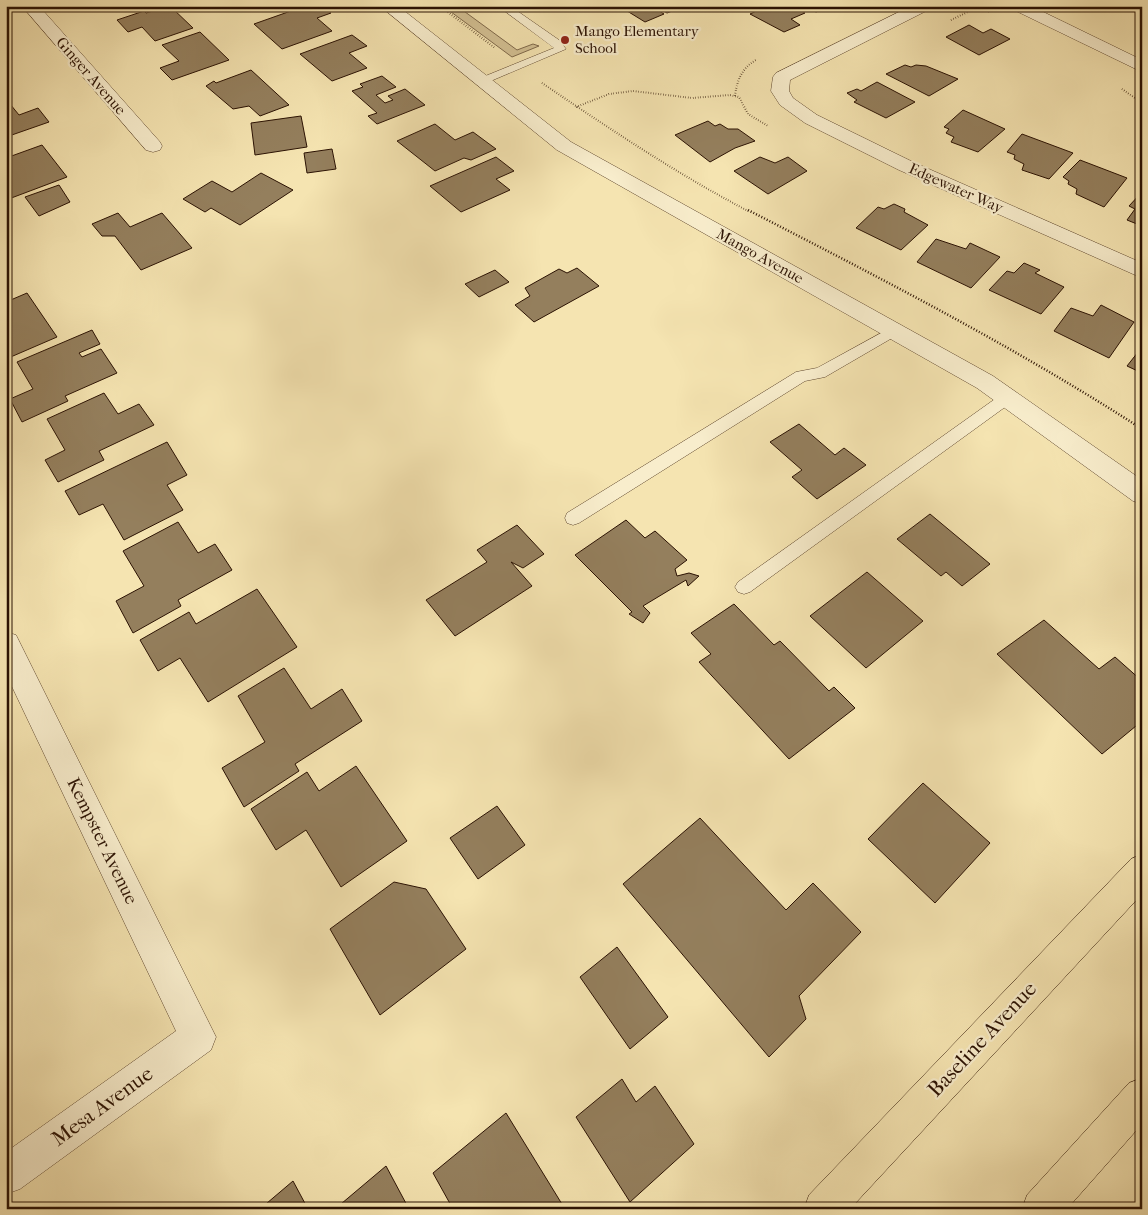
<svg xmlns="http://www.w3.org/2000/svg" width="1148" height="1215" viewBox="0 0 1148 1215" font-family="'IM FELL French Canon',serif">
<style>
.green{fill:#d3c093;stroke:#7f694b}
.building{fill:#947f5d;stroke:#2b1203}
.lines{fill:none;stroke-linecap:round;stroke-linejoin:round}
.service-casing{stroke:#5e462e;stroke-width:1}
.minor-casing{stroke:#5e462e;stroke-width:1}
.tertiary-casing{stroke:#5e462e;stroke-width:1}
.primary-casing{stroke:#2b1203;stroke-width:1}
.path-far1{stroke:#2b1203;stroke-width:2;stroke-dasharray:0.5 2;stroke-linecap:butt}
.path{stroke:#2b1203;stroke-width:2.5;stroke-dasharray:1 2;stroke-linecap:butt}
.service{fill:#f8edcc;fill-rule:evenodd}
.minor{fill:#f8edcc;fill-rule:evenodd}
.tertiary{fill:#f8edcc;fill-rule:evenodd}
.primary{fill:#f5e4b1;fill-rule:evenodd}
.poi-dot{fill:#8f2418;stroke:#f8edcc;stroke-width:2}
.labels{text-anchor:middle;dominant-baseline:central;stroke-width:4.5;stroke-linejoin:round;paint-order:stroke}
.far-poi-label{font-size:15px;fill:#2b1203;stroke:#f8edcc;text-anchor:start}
.far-street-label{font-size:15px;fill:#2b1203;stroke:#f8edcc}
.street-label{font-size:18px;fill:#2b1203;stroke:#f8edcc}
.near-street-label{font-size:21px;fill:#2b1203;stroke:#f8edcc}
</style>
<rect width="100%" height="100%" fill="#f5e4b1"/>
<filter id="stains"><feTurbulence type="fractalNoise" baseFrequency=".004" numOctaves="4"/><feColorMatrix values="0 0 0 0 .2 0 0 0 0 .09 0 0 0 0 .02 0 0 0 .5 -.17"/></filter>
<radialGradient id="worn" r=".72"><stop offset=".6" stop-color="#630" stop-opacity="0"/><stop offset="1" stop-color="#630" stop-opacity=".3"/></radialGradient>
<!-- green -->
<path class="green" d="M 443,6 L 457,6 L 517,50 L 533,44 L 539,46 L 512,57 Z"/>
<!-- building -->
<path class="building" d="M 170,6 L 193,28 L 155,41 L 142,27 L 128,32 L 117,20 L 144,11 L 146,13 Z
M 305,6 L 322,6 L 331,13 L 317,18 L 332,31 L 282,49 L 254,24 Z
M 619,6 L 651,6 L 664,14 L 645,22 Z
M 655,6 L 685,6 L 667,13 Z
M 767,6 L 793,6 L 805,13 L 791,19 L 800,25 L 784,32 L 750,14 Z
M 805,6 L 831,6 L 816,12 Z
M 969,25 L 983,33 L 991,29 L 1010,39 L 979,55 L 946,37 Z
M 200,32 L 229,60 L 172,80 L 160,68 L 179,61 L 162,45 Z
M 352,35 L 367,46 L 349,53 L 367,68 L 332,81 L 300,54 Z
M 905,65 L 911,67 L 916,65 L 926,66 L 958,79 L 929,96 L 886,74 Z
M 251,70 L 289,105 L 260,116 L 249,106 L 233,109 L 206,86 L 214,81 L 216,83 Z
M 382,76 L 396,87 L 376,95 L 385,103 L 393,100 L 388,96 L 405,89 L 425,105 L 377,124 L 368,116 L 377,113 L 352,91 L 363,87 L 360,84 Z
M 877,82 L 915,102 L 886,118 L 854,102 L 857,100 L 847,93 L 857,89 L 861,91 Z
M 6,99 L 19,115 L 38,108 L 49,122 L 6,137 Z
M 963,110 L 1005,129 L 978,152 L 951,142 L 954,137 L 946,133 L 949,129 L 944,127 Z
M 301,116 L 307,147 L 255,155 L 251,123 Z
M 708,121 L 715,126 L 720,124 L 728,129 L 738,129 L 755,141 L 735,148 L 710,162 L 675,135 Z
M 435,124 L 455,140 L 473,132 L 496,149 L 471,160 L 464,158 L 435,171 L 397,141 Z
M 1022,134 L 1073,153 L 1049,179 L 1022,170 L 1024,164 L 1014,159 L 1015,155 L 1007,152 Z
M 42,145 L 67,177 L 6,200 L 6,158 Z
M 332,149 L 336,169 L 307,173 L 304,153 Z
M 496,157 L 514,171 L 496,179 L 510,190 L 461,212 L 430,186 Z
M 760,157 L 775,163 L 788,157 L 807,171 L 768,194 L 734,171 Z
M 1080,160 L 1127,178 L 1104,207 L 1076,194 L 1077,189 L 1068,184 L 1069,181 L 1063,177 Z
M 261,173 L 293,190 L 240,225 L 211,208 L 205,212 L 183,199 L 212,181 L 232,192 Z
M 59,185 L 70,202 L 39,216 L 25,197 Z
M 1142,192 L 1142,226 L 1127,220 L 1135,209 L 1129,206 Z
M 894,204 L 905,209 L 904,212 L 928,225 L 901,250 L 856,228 L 878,207 L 884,209 Z
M 118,213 L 130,227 L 162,213 L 192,248 L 141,270 L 115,236 L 102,236 L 92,224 Z
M 936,239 L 966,249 L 970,243 L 1000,257 L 971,288 L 917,262 Z
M 1024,263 L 1040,270 L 1035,273 L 1064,287 L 1041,314 L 989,290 L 1007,271 L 1014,273 Z
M 577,268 L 599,286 L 534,322 L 515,305 L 530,296 L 525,288 L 559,269 L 567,273 Z
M 495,270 L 509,282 L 479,297 L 465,284 Z
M 27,293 L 57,337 L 6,359 L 6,302 Z
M 1101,305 L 1134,322 L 1109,358 L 1054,331 L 1071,308 L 1093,316 Z
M 92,330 L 100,344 L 79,353 L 82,357 L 101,349 L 117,373 L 65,396 L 68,401 L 22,422 L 10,399 L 33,389 L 17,362 Z
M 1142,347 L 1142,373 L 1127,366 Z
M 104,393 L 118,414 L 139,404 L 154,425 L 99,451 L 104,460 L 58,482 L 45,460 L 65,450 L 47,419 Z
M 799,424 L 835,455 L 844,448 L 866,465 L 817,499 L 792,477 L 802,470 L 770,442 Z
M 167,442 L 187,475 L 167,485 L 183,510 L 124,540 L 103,504 L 79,515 L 65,491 Z
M 930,514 L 990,564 L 962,586 L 946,572 L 941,576 L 897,539 Z
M 626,520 L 645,538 L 655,531 L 687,560 L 675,569 L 677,576 L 689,573 L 699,576 L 688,586 L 686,580 L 643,606 L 650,613 L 643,623 L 629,614 L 632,612 L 575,555 Z
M 178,522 L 198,553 L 215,544 L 232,570 L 178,600 L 181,606 L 133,633 L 116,601 L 144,586 L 123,551 Z
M 517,525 L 544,554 L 523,568 L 511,562 L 532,586 L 455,636 L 426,600 L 487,562 L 477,550 Z
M 867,572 L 923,621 L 866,668 L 810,616 Z
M 257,589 L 297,647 L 208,702 L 180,658 L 158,671 L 140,640 L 189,612 L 196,624 Z
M 734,604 L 774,645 L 780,641 L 829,691 L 834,687 L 855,708 L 789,759 L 699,662 L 711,654 L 691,633 Z
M 1044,620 L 1099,669 L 1115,657 L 1142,681 L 1142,700 L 1139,702 L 1142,704 L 1142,721 L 1102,754 L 997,654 Z
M 284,668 L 311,709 L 342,689 L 362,721 L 295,764 L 299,771 L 244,807 L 222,768 L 265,742 L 238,696 Z
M 356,766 L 407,841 L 341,887 L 306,830 L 276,850 L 251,809 L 307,772 L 319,791 Z
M 923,783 L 990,843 L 935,903 L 868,839 Z
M 497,806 L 525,845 L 478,879 L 450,838 Z
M 700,818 L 786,910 L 813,883 L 861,932 L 799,996 L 806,1019 L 769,1057 L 623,884 Z
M 394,882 L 426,889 L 466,949 L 380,1015 L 330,929 Z
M 617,947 L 668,1017 L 630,1049 L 580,977 Z
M 622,1079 L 636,1102 L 655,1086 L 694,1144 L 630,1202 L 576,1117 Z
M 506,1113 L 565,1209 L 453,1209 L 433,1173 Z
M 386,1166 L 409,1209 L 335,1209 Z
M 293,1181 L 308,1209 L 260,1209 Z"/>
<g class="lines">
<!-- service casing -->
<g class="service-casing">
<path id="service" d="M 498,6 L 510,6 L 559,40 L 566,49 L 486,83 L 478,83 L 476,81 L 478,79 L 554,48 Z
M 894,326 L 899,328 L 901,331 L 899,334 L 825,377 L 805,381 L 579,523 L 573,525 L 567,523 L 565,518 L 567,513 L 796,372 L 817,368 Z
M 1007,393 L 1012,394 L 1014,398 L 1012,402 L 750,592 L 744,594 L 738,592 L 735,587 L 738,582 L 1002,394 Z"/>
</g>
<!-- minor casing -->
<g class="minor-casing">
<path id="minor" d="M 22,6 L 39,6 L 160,142 L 162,146 L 160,150 L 153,152 L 146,150 Z
M 911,6 L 932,6 L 930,9 L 790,80 L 789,91 L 793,98 L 817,115 L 913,162 L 1142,263 L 1142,278 L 899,170 L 805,123 L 780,105 L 771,91 L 773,77 L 776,73 Z
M 1010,6 L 1031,6 L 1142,60 L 1142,72 L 1012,9 Z
M 6,632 L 16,635 L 216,1037 L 211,1050 L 20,1189 L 6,1194 L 6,1152 L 176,1031 L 6,674 Z"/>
</g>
<!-- tertiary casing -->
<g class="tertiary-casing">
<path id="tertiary" d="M 380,6 L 398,6 L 571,142 L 993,376 L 1142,480 L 1142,504 L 1133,501 L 977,388 L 557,150 Z"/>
</g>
<!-- primary casing -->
<g class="primary-casing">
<path id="primary" d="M 1142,854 L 1142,894 L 850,1209 L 804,1209 L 809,1195 L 1131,859 Z
M 1142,1078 L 1142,1124 L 1067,1209 L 1022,1209 L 1027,1195 L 1129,1083 Z"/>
</g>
<!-- path-far1 -->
<path class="path-far1" d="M 440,6 L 495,48
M 951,20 L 980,6 L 990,12
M 542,83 C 610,129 677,174 750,212
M 1122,89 L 1142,103
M 735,96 C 737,80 742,68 756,60
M 576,107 L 609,94 L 633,91 L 692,98 L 730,95 L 739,97 L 748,114 L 768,126"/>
<!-- path -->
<path class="path" d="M 748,210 C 882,279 1015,347 1142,429"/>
<!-- service -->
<use href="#service" class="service"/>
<!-- minor -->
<use href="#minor" class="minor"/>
<!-- tertiary -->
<use href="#tertiary" class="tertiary"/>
<!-- primary -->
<use href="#primary" class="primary"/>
</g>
<!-- markers -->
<circle class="poi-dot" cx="565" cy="40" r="5"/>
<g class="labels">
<!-- far-poi labels -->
<g class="far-poi-label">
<text x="575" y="31">Mango Elementary<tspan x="575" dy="17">School</tspan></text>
</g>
<!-- far-street labels -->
<g class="far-street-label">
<text transform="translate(91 76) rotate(49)">Ginger Avenue</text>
<text transform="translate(956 188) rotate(24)">Edgewater Way</text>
<text transform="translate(760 256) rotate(29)">Mango Avenue</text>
</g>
<!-- street labels -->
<g class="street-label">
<text transform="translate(102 841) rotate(64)">Kempster Avenue</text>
</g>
<!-- near-street labels -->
<g class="near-street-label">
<text transform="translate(982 1039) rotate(-47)">Baseline Avenue</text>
<text transform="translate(102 1106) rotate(-36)">Mesa Avenue</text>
</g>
</g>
<!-- margin -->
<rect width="1148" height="1215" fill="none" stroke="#f5e4b1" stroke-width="25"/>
<rect x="8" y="8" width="1133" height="1200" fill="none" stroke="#2b1203" stroke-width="2.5"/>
<rect x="12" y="12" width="1123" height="1190" fill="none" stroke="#2b1203"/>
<rect width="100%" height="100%" filter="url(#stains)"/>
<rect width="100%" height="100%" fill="url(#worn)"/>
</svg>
